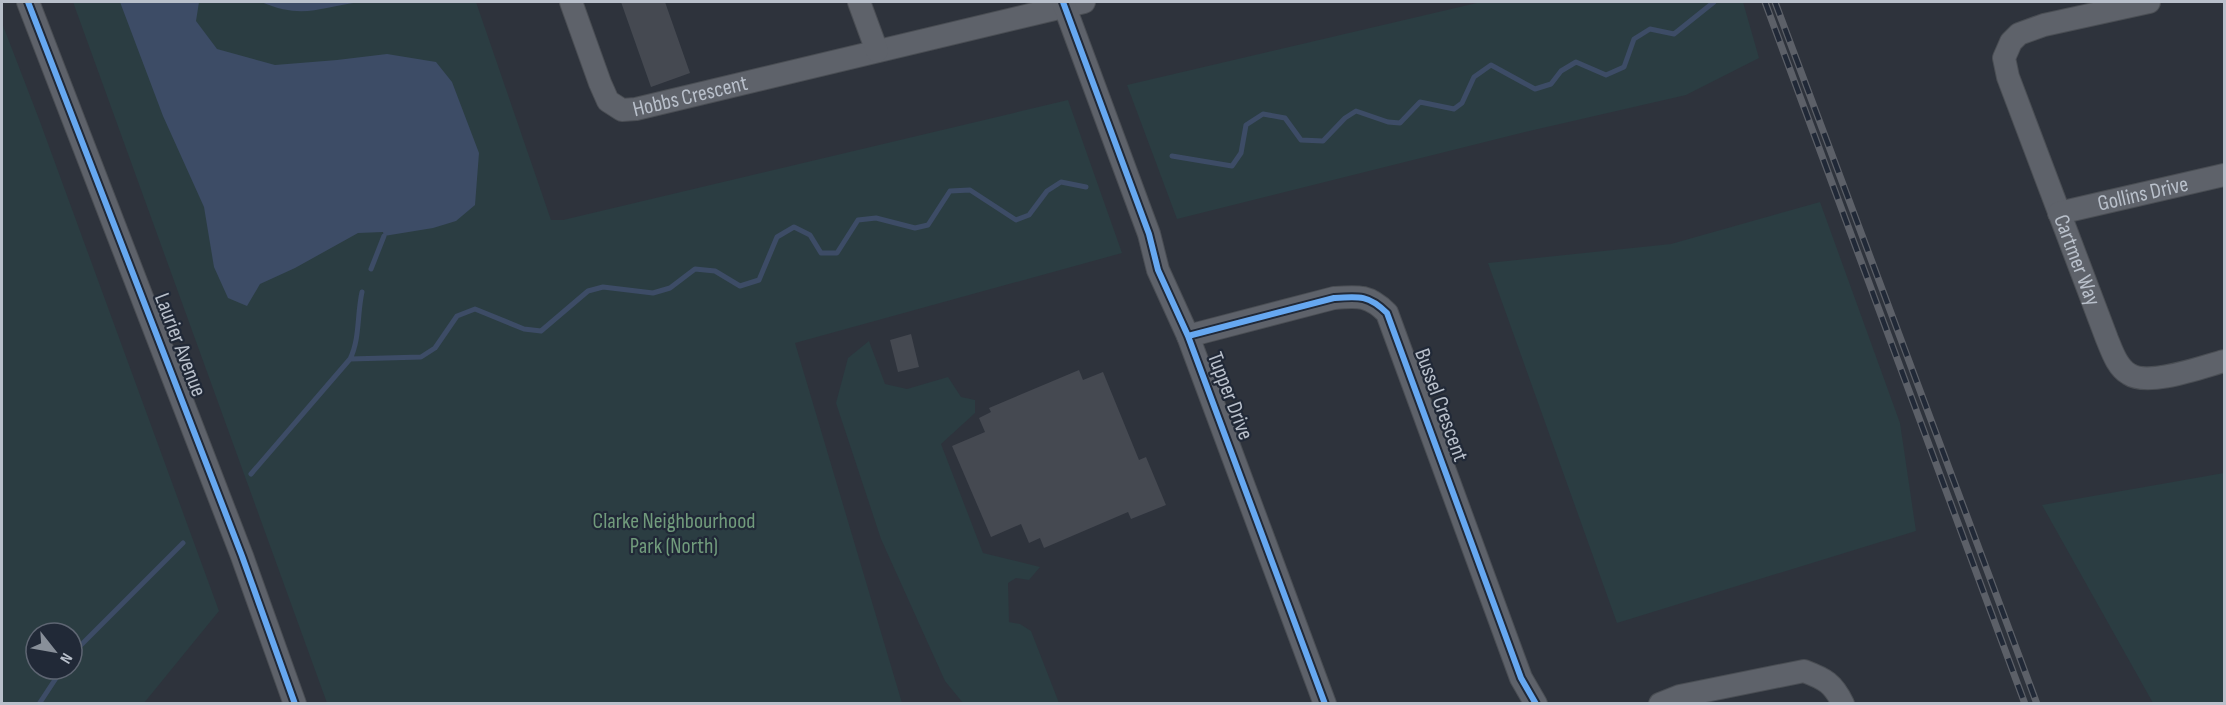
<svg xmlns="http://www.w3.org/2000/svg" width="2226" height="705" viewBox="0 0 2226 705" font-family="'Sofia Sans Condensed',sans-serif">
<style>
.green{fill:#2b3d42;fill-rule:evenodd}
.water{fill:#3d4c66}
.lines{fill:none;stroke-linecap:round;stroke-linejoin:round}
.stream{stroke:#3d4c66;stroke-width:5}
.building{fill:#454951}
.minor-casing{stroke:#4a4e54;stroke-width:24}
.minor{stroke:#5e626a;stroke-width:22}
.rail-casing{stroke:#5c6068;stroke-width:7}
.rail{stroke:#212937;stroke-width:4.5;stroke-dasharray:14;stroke-linecap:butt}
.cycleway-casing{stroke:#212937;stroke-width:10}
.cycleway{stroke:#66a8f1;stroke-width:6}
.labels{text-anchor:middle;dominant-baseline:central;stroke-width:4.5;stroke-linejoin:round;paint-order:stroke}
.street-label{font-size:22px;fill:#b9c0cb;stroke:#212937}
.park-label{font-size:22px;fill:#719b7c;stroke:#212937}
</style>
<rect width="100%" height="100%" fill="#2e333c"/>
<!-- green -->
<path class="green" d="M 73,2 L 476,2 L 551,220 L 563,220 L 1068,100 L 1122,253 L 795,343 L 902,703 L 327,703 Z
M 1481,2 L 1743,2 L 1759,58 L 1686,95 L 1525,132 L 1177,219 L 1127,85 Z
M 2,23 L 39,119 L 219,611 L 144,703 L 2,703 ZM 36,633 L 72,633 L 72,669 L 36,669 Z
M 1820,202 L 1900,423 L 1916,531 L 1617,623 L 1488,263 L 1671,244 Z
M 869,341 L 885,384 L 907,389 L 948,377 L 961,397 L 975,400 L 975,413 L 941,444 L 983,553 L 1040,567 L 1029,580 L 1016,578 L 1008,583 L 1009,622 L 1020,624 L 1031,631 L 1059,703 L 963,703 L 945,681 L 881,539 L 836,403 L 848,358 Z
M 2224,473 L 2224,703 L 2153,703 L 2042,505 Z"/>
<!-- water -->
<path class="water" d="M 120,2 L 199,2 L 196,21 L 217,49 L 275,65 L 337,60 L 387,54 L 436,62 L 452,82 L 479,153 L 475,205 L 456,221 L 433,228 L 384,236 L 383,232 L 358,233 L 295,268 L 260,284 L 247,306 L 228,298 L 214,267 L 204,207 L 163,116 Z
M 261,2 L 361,2 C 319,7 304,20 261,2 Z"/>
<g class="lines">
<!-- stream -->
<path class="stream" d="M 1172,156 L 1232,166 L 1241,153 L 1246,125 L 1263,114 L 1285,118 L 1301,140 L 1323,141 L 1345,118 L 1356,111 L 1388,122 L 1400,123 L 1420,102 L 1454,109 L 1462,103 L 1474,77 L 1491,65 L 1535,89 L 1551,84 L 1561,71 L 1576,62 L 1606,75 L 1624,67 L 1634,39 L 1650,29 L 1674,34 L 1714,2
M 371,269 L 384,236
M 350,359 L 421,357 L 435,348 L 457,316 L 475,309 L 524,329 L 541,331 L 588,291 L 603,287 L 653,293 L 670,288 L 695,269 L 715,271 L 740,286 L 759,280 L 777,237 L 794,227 L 810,235 L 821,253 L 837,253 L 858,220 L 876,218 L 915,228 L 928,225 L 950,191 L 970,190 L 1016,220 L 1029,215 L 1047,191 L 1061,182 L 1086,187
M 251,474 L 350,359 C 360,339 357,314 362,292
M 72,654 L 183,543
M 39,704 L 62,669"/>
</g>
<!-- building -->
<path class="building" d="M 621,2 L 665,2 L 690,73 L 651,87 Z
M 911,334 L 919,367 L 898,372 L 890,340 Z
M 1079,370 L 1083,380 L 1103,372 L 1139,460 L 1146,457 L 1166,505 L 1131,519 L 1128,512 L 1044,548 L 1040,538 L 1029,543 L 1021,524 L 991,537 L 952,446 L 985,432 L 979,418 L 991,412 L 989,408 Z"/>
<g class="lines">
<!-- minor casing -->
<g class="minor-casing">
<g id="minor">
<path d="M 28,2 L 242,556 L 295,704"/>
<path id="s1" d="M 571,2 L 600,83 L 608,101 L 622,110 L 636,109 L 1084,2"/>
<path d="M 859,2 L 877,51"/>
<path d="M 1063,2 L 1149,234 L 1158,270 L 1188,336 L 1325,704"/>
<path id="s2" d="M 2149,2 L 2044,25 L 2019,34 L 2011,42 L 2004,58 L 2008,77 L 2107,339 C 2112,351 2117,367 2129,374 C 2148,387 2202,367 2224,361"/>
<path id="s3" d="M 2059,213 L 2224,175"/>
<path d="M 1188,336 L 1334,298 C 1359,296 1369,295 1387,313 L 1521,678 L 1536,704"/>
<path d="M 1660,704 L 1680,696 L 1804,671 C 1825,679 1833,683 1843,704"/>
</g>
</g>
<!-- minor -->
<use href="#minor" class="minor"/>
<!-- rail casing -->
<g class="rail-casing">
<path id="rail" d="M 1765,2 L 2025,704
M 1775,2 L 2037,704"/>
</g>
<!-- rail -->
<use href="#rail" class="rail"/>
<!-- cycleway casing -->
<g class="cycleway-casing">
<path id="cycleway" d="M 28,2 L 242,556 L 295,704
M 1063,2 L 1149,234 L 1158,270 L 1188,336 L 1325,704
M 1188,336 L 1334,298 C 1359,296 1369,295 1387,313 L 1521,678 L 1536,704"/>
</g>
<!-- cycleway -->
<use href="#cycleway" class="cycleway"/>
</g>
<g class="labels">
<!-- street labels -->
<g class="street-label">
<text stroke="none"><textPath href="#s1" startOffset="192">Hobbs Crescent</textPath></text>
<text stroke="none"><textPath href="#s3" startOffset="86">Gollins Drive</textPath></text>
<text stroke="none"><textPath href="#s2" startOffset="378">Cartmer Way</textPath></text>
<text transform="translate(180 345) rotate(69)">Laurier Avenue</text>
<text transform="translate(1230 396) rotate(69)">Tupper Drive</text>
<text transform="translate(1441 405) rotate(70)">Bussel Crescent</text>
</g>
<!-- park labels -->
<g class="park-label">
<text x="674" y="521">Clarke Neighbourhood<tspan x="674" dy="25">Park (North)</tspan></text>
</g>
</g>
<!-- border -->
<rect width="2226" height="705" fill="none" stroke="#b9c0cb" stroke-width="6"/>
<!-- north arrow -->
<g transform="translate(54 651) rotate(121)"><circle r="28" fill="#212937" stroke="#5e6572" stroke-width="1.5"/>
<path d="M0-4.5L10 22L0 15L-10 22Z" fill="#888f99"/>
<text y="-9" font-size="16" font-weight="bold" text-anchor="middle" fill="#b9c0cb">N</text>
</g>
</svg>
